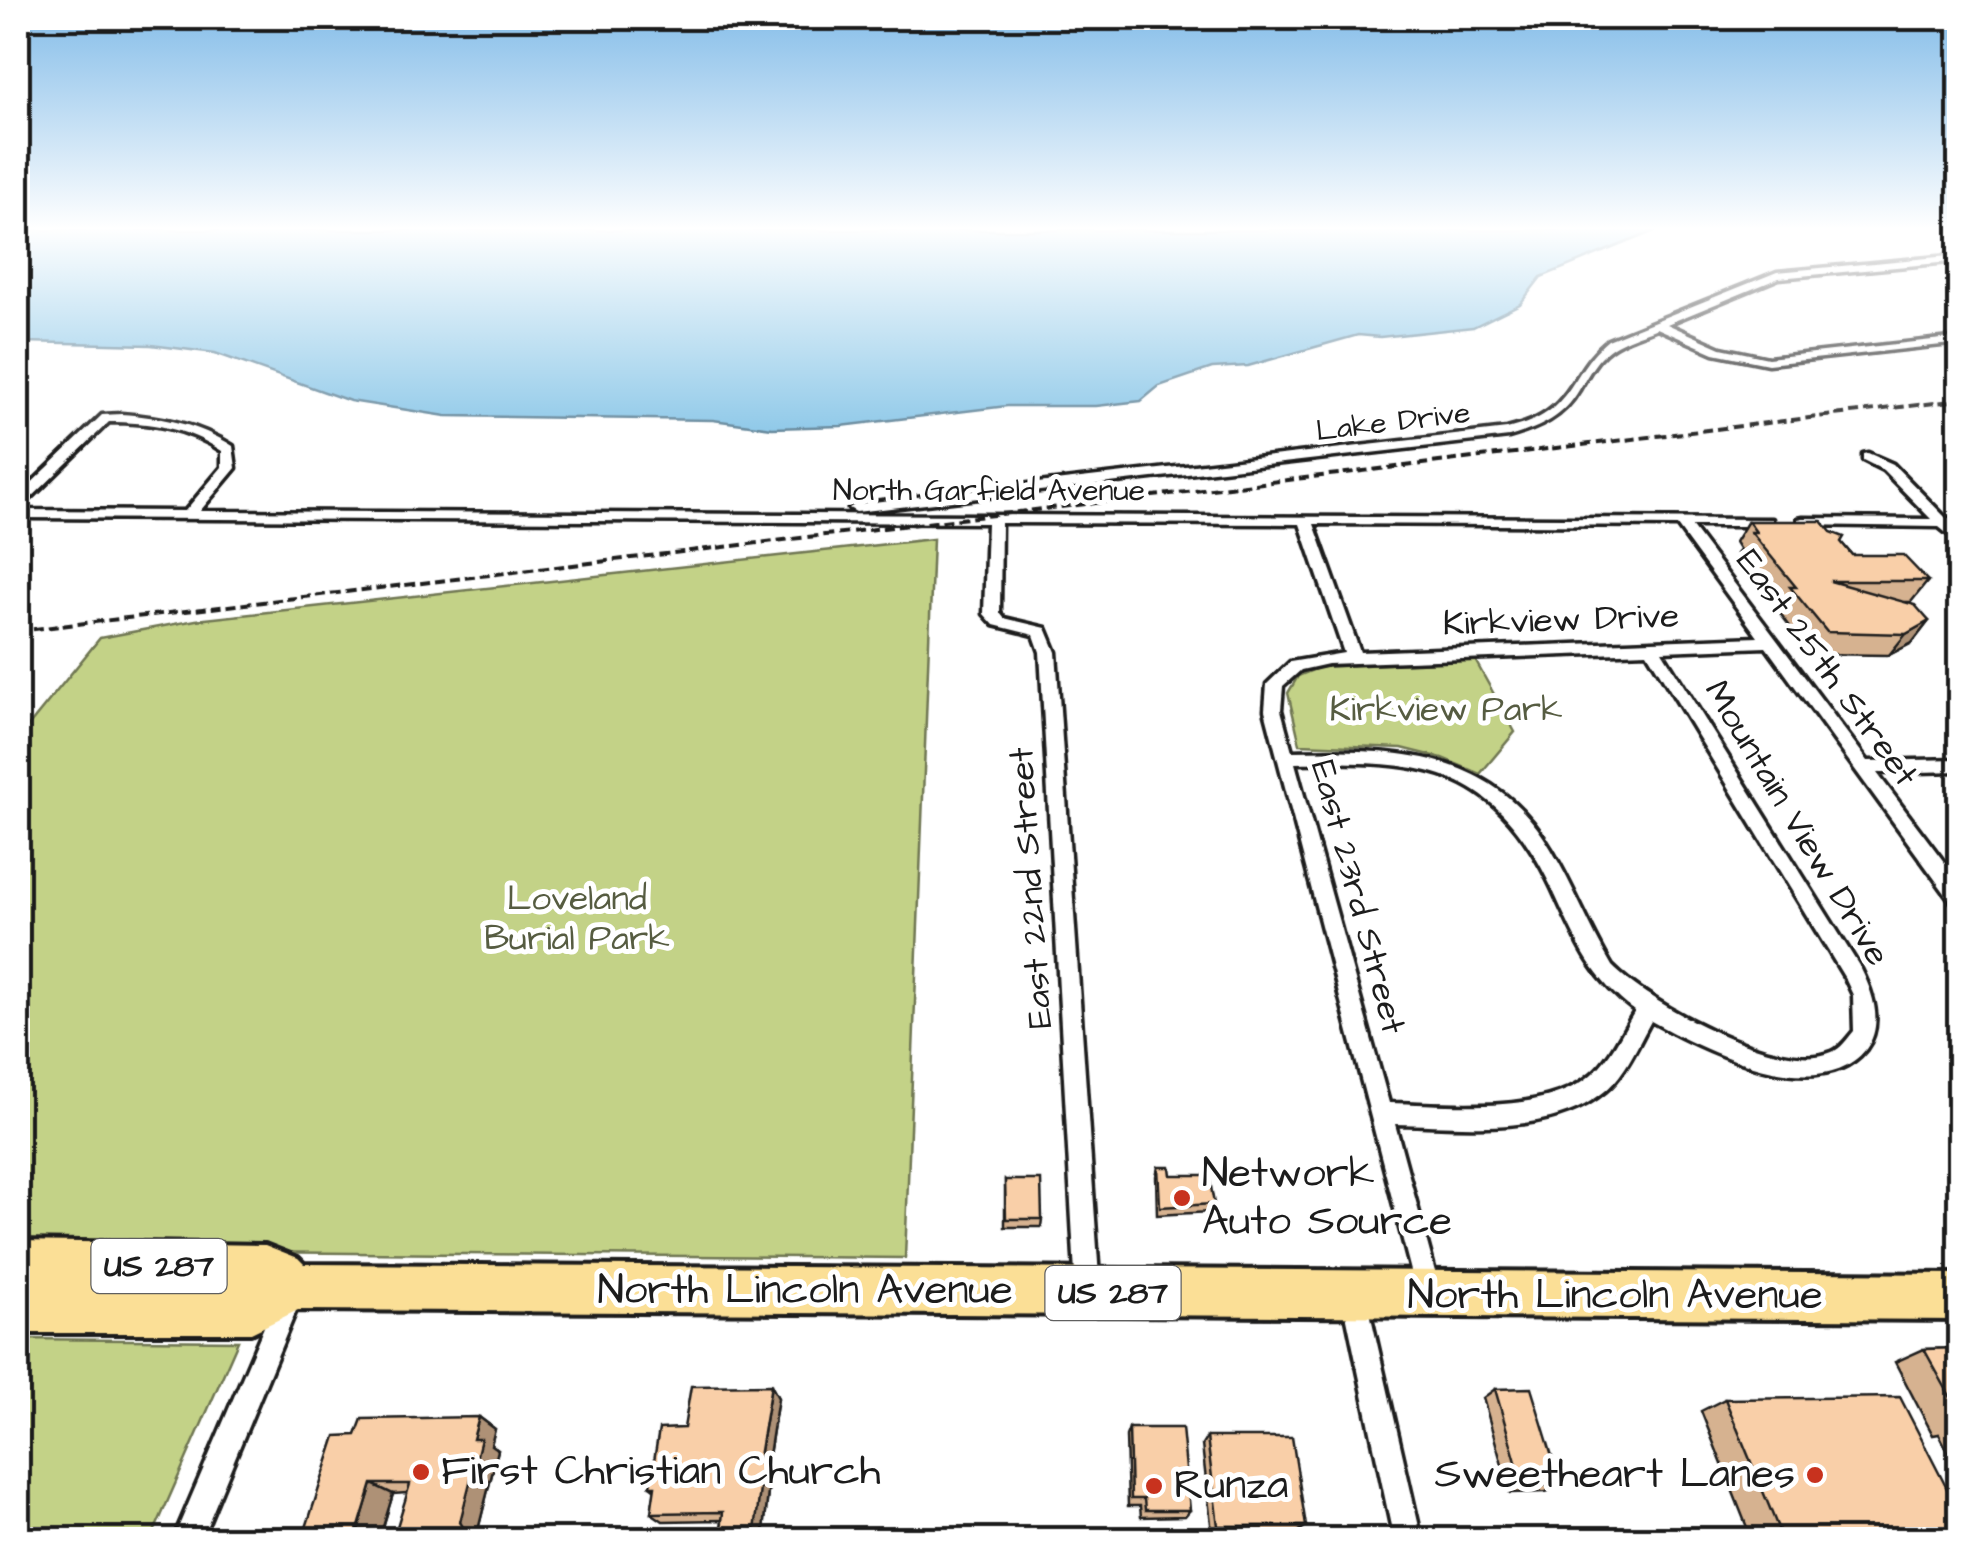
<svg xmlns="http://www.w3.org/2000/svg" width="1977" height="1557" viewBox="0 0 1977 1557" font-family="'Architects Daughter',sans-serif">
<style>
.green{fill:#c3d287;stroke:#707752;stroke-width:2.5}
.water{fill:#87c5e7;stroke:#5c8196;stroke-width:2.5}
.lines{fill:none;stroke-linecap:round;stroke-linejoin:round}
.street-casing{stroke:#1c1c1c;stroke-width:7}
.highway-casing{stroke:#1c1c1c;stroke-width:8}
.street{fill:#fff;fill-rule:evenodd}
.highway{fill:#fbdf96;fill-rule:evenodd}
.rail{stroke:#1c1c1c;stroke-width:4;stroke-dasharray:10 5;stroke-linecap:butt}
.wall{fill:#d6b290;stroke:#1c1c1c;stroke-width:2.5}
.shaded-wall{fill:#ae9176;stroke:#1c1c1c;stroke-width:2.5}
.building{fill:#f9cfa8;stroke:#1c1c1c;stroke-width:2.5}
.poi-dot{fill:#c8321e;stroke:#fff;stroke-width:4}
.labels{text-anchor:middle;dominant-baseline:central;stroke-width:10;stroke-linejoin:round;paint-order:stroke}
.far-street-label{font-size:30px;fill:#1c1c1c;stroke:#fff}
.shield{fill:#fff;stroke:#606060;stroke-width:2.5}
.shield-label{font-size:32px;font-weight:bold;fill:#1c1c1c}
.street-label{font-size:35px;fill:#1c1c1c;stroke:#fff}
.park-label{font-size:35px;fill:#565c41;stroke:#fff}
.near-poi-label{font-size:42px;fill:#1c1c1c;stroke:#fff;text-anchor:start}
.near-street-label{font-size:42px;fill:#1c1c1c;stroke:#fff}
</style>
<rect width="100%" height="100%" fill="#fff"/>
<filter id="ink" filterUnits="userSpaceOnUse"><feTurbulence type="fractalNoise" baseFrequency=".01" numOctaves="2"/><feDisplacementMap in="SourceGraphic" scale="20" xChannelSelector="R" yChannelSelector="G"/><feConvolveMatrix kernelMatrix="1 2 1 2 8 2 1 2 1" color-interpolation-filters="sRGB"/></filter>
<g filter="url(#ink)">
<!-- green -->
<path class="green" d="M 933,539 L 905,1258 L 18,1250 L 18,739 L 100,638 L 196,620 Z
M 1475,660 L 1515,732 L 1480,774 L 1442,758 L 1402,748 L 1300,744 L 1288,693 L 1298,676 L 1320,667 Z
M 18,1339 L 238,1341 L 151,1539 L 18,1539 Z"/>
<!-- water -->
<path class="water" d="M 18,230 L 1657,230 L 1541,277 L 1520,304 L 1473,327 L 1380,337 L 1358,335 L 1248,366 L 1212,368 L 1159,386 L 1141,401 L 1096,406 L 1007,406 L 841,426 L 772,428 L 713,420 L 446,416 L 350,401 L 215,353 L 151,345 L 24,342 L 18,338 Z"/>
<g class="lines">
<!-- street casing -->
<g class="street-casing">
<path id="street" d="M 1960,255 L 1960,261 L 1779,278 L 1667,324 L 1721,348 L 1768,358 L 1960,337 L 1960,343 L 1768,364 L 1714,353 L 1657,328 C 1638,336 1616,341 1601,357 C 1592,366 1586,379 1579,390 C 1563,418 1539,428 1509,437 L 856,512 L 849,508 L 856,504 L 1507,429 C 1526,424 1544,418 1558,403 C 1578,382 1582,361 1608,340 L 1777,272 Z
M 121,414 C 161,417 199,424 233,446 L 236,468 L 200,511 L 1772,519 L 1772,525 L 1767,526 L 1691,526 L 1868,761 L 1960,759 L 1960,771 L 1877,773 L 1960,883 L 1960,906 L 1953,904 L 1766,647 L 1662,651 L 1861,969 C 1873,993 1884,1025 1866,1049 C 1819,1108 1703,1050 1651,1021 C 1638,1044 1626,1074 1605,1091 C 1549,1137 1461,1125 1395,1124 L 1441,1294 L 1438,1303 L 1429,1306 L 1420,1303 L 1417,1294 L 1265,710 L 1267,684 L 1290,662 L 1344,653 L 1300,524 L 1001,523 L 1000,613 L 1004,618 L 1046,628 L 1056,652 L 1100,1292 L 1097,1301 L 1088,1304 L 1079,1301 L 1076,1292 L 1040,652 L 1034,635 L 994,625 L 984,614 L 987,523 L 18,518 L 18,510 L 185,511 L 222,467 L 222,451 C 188,428 149,422 109,422 L 23,506 L 18,507 L 18,496 L 102,415 ZM 1314,524 L 1677,526 L 1758,637 L 1360,652 ZM 1647,652 L 1846,980 L 1853,995 L 1854,1031 C 1848,1038 1841,1049 1832,1052 C 1778,1075 1649,1004 1612,966 C 1589,928 1574,887 1551,849 C 1493,749 1395,749 1292,751 L 1281,710 L 1283,686 L 1301,670 L 1328,664 ZM 1295,763 C 1430,760 1497,766 1557,899 C 1578,945 1593,980 1635,1011 C 1622,1032 1611,1058 1592,1074 C 1544,1116 1448,1104 1389,1103 Z
M 1868,453 L 1893,464 L 1947,519 L 1960,519 L 1960,527 L 1955,527 L 1960,532 L 1960,544 L 1939,527 L 1798,525 L 1798,519 L 1803,518 L 1931,519 L 1883,470 L 1863,460 L 1863,454 Z
M 1354,1283 L 1363,1286 L 1366,1295 L 1422,1540 L 1394,1540 L 1342,1295 L 1345,1286 Z
M 290,1284 L 299,1287 L 302,1296 L 201,1540 L 173,1540 L 281,1287 Z"/>
</g>
<!-- highway casing -->
<g class="highway-casing">
<path id="highway" d="M 18,1241 L 265,1245 L 298,1258 L 304,1264 L 1960,1274 L 1960,1320 L 298,1310 L 251,1333 L 18,1333 Z"/>
</g>
<!-- street -->
<use href="#street" class="street"/>
<!-- highway -->
<use href="#highway" class="highway"/>
<!-- rail -->
<path class="rail" d="M 18,631 L 1960,400"/>
</g>
<!-- wall -->
<path class="wall" d="M 1748,521 L 1841,542 L 1852,555 L 1928,581 L 1911,602 L 1905,602 L 1929,621 L 1912,643 L 1889,655 L 1811,654 L 1776,608 L 1778,604 L 1737,554 L 1740,550 L 1735,542 Z
M 1158,1167 L 1214,1204 L 1210,1212 L 1157,1215 L 1156,1176 Z
M 1005,1180 L 1042,1219 L 1041,1227 L 1005,1227 Z
M 1960,1348 L 1960,1474 L 1939,1434 L 1933,1435 L 1895,1362 L 1924,1349 Z
M 771,1385 L 778,1398 L 767,1468 L 770,1473 L 763,1540 L 720,1540 L 722,1520 L 663,1521 L 651,1513 L 655,1490 L 650,1486 L 684,1428 Z
M 1495,1389 L 1561,1485 L 1546,1492 L 1510,1493 L 1483,1398 Z
M 1725,1399 L 1960,1540 L 1752,1540 L 1701,1411 Z
M 479,1417 L 495,1429 L 491,1445 L 498,1450 L 478,1530 L 407,1493 L 393,1494 L 379,1540 L 302,1540 L 356,1435 Z
M 1129,1428 L 1190,1510 L 1185,1516 L 1141,1517 L 1140,1506 L 1128,1506 L 1126,1436 Z
M 1207,1437 L 1306,1526 L 1298,1532 L 1212,1533 L 1202,1445 Z"/>
<!-- shaded-wall -->
<path class="shaded-wall" d="M 1929,621 L 1912,643 L 1889,655 L 1906,634 Z
M 771,1385 L 778,1398 L 767,1468 L 770,1473 L 763,1540 L 754,1540 L 758,1463 Z
M 479,1417 L 495,1429 L 491,1445 L 498,1450 L 478,1530 L 483,1540 L 465,1540 L 460,1522 L 473,1439 Z
M 372,1484 L 393,1494 L 379,1540 L 355,1540 Z"/>
<!-- building -->
<path class="building" d="M 1748,521 L 1822,521 L 1831,532 L 1844,537 L 1841,542 L 1852,555 L 1903,555 L 1928,581 L 1830,581 L 1915,605 L 1929,621 L 1906,634 L 1827,632 L 1790,587 L 1796,587 L 1751,532 L 1756,532 Z
M 1158,1167 L 1170,1167 L 1171,1175 L 1209,1175 L 1214,1204 L 1160,1207 Z
M 1005,1180 L 1041,1180 L 1042,1219 L 1006,1219 Z
M 1960,1348 L 1960,1414 L 1924,1349 Z
M 771,1385 L 758,1463 L 763,1463 L 754,1540 L 720,1540 L 723,1512 L 651,1513 L 655,1486 L 650,1486 L 659,1429 L 684,1428 L 691,1386 Z
M 1531,1388 L 1561,1485 L 1523,1486 L 1495,1389 Z
M 1900,1397 L 1960,1514 L 1960,1540 L 1783,1540 L 1725,1399 Z
M 479,1417 L 473,1439 L 481,1439 L 460,1522 L 467,1534 L 465,1540 L 393,1540 L 410,1484 L 372,1484 L 355,1540 L 302,1540 L 336,1436 L 356,1435 L 362,1419 Z
M 1129,1428 L 1182,1428 L 1190,1510 L 1145,1510 L 1144,1499 L 1131,1499 Z
M 1207,1437 L 1292,1437 L 1306,1526 L 1218,1526 Z"/>
</g>
<!-- sky -->
<linearGradient id="sky" x2="0" y2="1"><stop stop-color="#81bbe8"/><stop offset="0.51" stop-color="#fff"/><stop offset="1" stop-color="#fff" stop-opacity="0"/></linearGradient>
<rect width="1977" height="448" fill="url(#sky)"/>
<!-- markers -->
<g class="poi-dot">
<circle cx="1182" cy="1198" r="10"/>
<circle cx="421" cy="1472" r="10"/>
<circle cx="1815" cy="1475" r="10"/>
<circle cx="1154" cy="1486" r="10"/>
</g>
<g class="labels">
<!-- far-street labels -->
<g class="far-street-label">
<text transform="translate(1393 422) rotate(-7)">Lake Drive</text>
<text x="989" y="491">North Garfield Avenue</text>
</g>
<!-- shield labels -->
<g class="shield">
<rect x="91.5" y="1239" width="135" height="54" rx="8"/>
<rect x="1045.5" y="1266" width="135" height="54" rx="8"/>
</g>
<g class="shield-label">
<text x="159" y="1266">US 287</text>
<text x="1113" y="1293">US 287</text>
</g>
<!-- street labels -->
<g class="street-label">
<text transform="translate(1561 620) rotate(-2)">Kirkview Drive</text>
<text transform="translate(1827 668) rotate(54)">East 25th Street</text>
<text transform="translate(1797 823) rotate(59)">Mountain View Drive</text>
<text transform="translate(1031 888) rotate(-94)">East 22nd Street</text>
<text transform="translate(1358 897) rotate(75)">East 23rd Street</text>
</g>
<!-- park labels -->
<g class="park-label">
<text x="1446" y="709">Kirkview Park</text>
<text x="577" y="898">Loveland<tspan x="577" dy="40">Burial Park</tspan></text>
</g>
<!-- near-poi labels -->
<g class="near-poi-label">
<text x="1202" y="1174">Network<tspan x="1202" dy="48">Auto Source</tspan></text>
<text x="441" y="1472">First Christian Church</text>
<text x="1795" y="1475" text-anchor="end">Sweetheart Lanes</text>
<text x="1174" y="1486">Runza</text>
</g>
<!-- near-street labels -->
<g class="near-street-label">
<text x="805" y="1291">North Lincoln Avenue</text>
<text x="1615" y="1296">North Lincoln Avenue</text>
</g>
</g>
<!-- margin -->
<rect width="1977" height="1557" fill="none" stroke="#fff" stroke-width="60"/>
<rect x="30" y="30" width="1917" height="1497" fill="none" stroke="#1c1c1c" stroke-width="4" filter="url(#ink)"/>
</svg>
